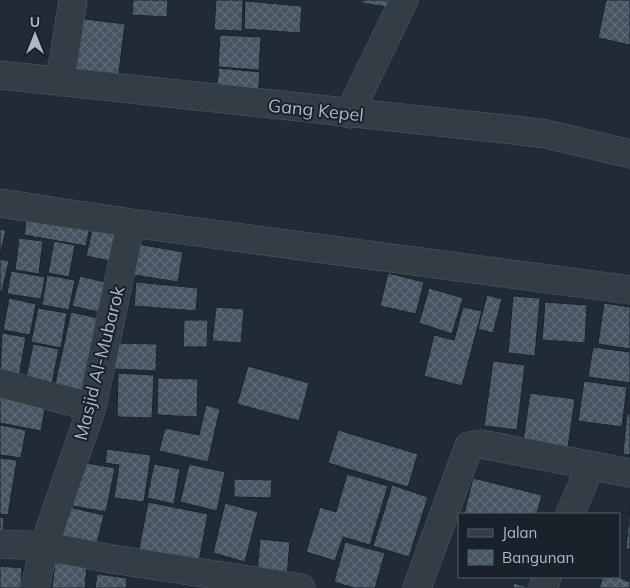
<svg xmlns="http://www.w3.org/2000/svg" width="630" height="588" viewBox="0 0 630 588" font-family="Mulish,sans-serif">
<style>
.building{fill:url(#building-cross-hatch);stroke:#1a242d}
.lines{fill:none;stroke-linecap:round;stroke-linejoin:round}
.minor-casing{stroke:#505b64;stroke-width:29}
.minor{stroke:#333d46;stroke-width:28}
.labels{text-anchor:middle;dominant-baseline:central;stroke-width:4;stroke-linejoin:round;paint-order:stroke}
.street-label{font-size:18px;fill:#adb8c3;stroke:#19222b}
</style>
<defs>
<pattern id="building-cross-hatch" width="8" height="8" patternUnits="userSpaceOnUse" patternTransform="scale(1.25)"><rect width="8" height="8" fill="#465360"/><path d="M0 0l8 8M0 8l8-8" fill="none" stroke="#5e6a75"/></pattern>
</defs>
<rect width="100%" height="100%" fill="#202b36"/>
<!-- building -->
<path class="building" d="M 133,0 L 168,0 L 167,17 L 132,15 Z
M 216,0 L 243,0 L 242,31 L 214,30 Z
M 363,0 L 401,0 L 399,9 L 362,3 Z
M 606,0 L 630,0 L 630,45 L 598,38 Z
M 245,1 L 302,6 L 300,33 L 244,29 Z
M 77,18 L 125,24 L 118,80 L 70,74 Z
M 220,35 L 261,37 L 259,70 L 218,67 Z
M 219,68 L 260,72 L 258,95 L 216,91 Z
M 27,215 L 90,226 L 86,246 L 24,235 Z
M 93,226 L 121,232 L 115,262 L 86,256 Z
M 0,229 L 6,230 L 0,255 Z
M 19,238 L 43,241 L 39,274 L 15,270 Z
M 54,241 L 75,245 L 69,277 L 48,273 Z
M 132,243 L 183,252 L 178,282 L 127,274 Z
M 0,259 L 9,261 L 2,291 L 0,291 Z
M 11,271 L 45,277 L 41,299 L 7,294 Z
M 388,273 L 424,282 L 416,314 L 380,306 Z
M 47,275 L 75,280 L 69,310 L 42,305 Z
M 80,276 L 113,284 L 106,314 L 72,306 Z
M 136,282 L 198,288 L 196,311 L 134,306 Z
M 429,288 L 463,298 L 452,334 L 419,323 Z
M 487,295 L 502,299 L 493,333 L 478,329 Z
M 513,296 L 540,298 L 535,356 L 508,353 Z
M 9,298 L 36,304 L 30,335 L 3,330 Z
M 545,302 L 587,305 L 585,343 L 542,340 Z
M 604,303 L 630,307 L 630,349 L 598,344 Z
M 216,307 L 244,309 L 241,343 L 212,341 Z
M 463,307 L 482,311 L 462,386 L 424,376 L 434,335 L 454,340 Z
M 38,308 L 67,313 L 61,348 L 31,342 Z
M 71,312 L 98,318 L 81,399 L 53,393 Z
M 184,320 L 208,320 L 207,347 L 183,347 Z
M 2,333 L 26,337 L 18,382 L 0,379 Z
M 115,343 L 157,344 L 156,371 L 114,369 Z
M 33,344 L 59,349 L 50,393 L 24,388 Z
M 593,347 L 630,352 L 630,383 L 588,377 Z
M 493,361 L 525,365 L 517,430 L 484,426 Z
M 248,366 L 309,383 L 299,421 L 237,404 Z
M 118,373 L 154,375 L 152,418 L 117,417 Z
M 158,378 L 198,379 L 197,417 L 157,415 Z
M 584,381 L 627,387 L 622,427 L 578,421 Z
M 0,388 L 47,397 L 41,431 L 0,423 Z
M 530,393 L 575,399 L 568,447 L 523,441 Z
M 206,405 L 220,409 L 208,462 L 159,451 L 165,428 L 199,435 Z
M 627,414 L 630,414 L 630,455 L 623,454 Z
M 0,425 L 26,430 L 21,458 L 0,455 Z
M 338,430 L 418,454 L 408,487 L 328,463 Z
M 107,449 L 151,455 L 144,502 L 114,498 L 119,465 L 105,463 Z
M 0,458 L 17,460 L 8,515 L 0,514 Z
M 81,462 L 115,468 L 106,512 L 73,506 Z
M 154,464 L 180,469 L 174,504 L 147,498 Z
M 189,464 L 225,472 L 217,511 L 180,502 Z
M 347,474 L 388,486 L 370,545 L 343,537 L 335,561 L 306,552 L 320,507 L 336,512 Z
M 473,478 L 542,495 L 537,514 L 464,514 Z
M 234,479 L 272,480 L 271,498 L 234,497 Z
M 392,485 L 428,497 L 409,557 L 373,546 Z
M 148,502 L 208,514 L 198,566 L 138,554 Z
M 225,503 L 258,512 L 245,562 L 213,553 Z
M 69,507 L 104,515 L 95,551 L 61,542 Z
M 630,507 L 630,549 L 626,549 Z
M 0,517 L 4,518 L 2,542 L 0,542 Z
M 260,539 L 290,542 L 287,576 L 257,573 Z
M 345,542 L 385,553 L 375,588 L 354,588 L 334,582 Z
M 55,563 L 87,566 L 85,588 L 52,588 Z
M 0,566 L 22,568 L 21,588 L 0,588 Z
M 97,574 L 127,578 L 126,588 L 95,588 Z
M 603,577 L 617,577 L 630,582 L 630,588 L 599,588 Z
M 514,583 L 531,588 L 513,588 Z"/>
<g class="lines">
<!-- minor casing -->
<g class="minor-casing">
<path id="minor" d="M 0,75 L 514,130 L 546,134 L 630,154
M 60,82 L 73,0
M 349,114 L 404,0
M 0,203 L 131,223 L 630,290
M 0,383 L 92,407
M 570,514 L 590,467
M 0,544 L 44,546 L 112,559 L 301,588
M 35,588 L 44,546 L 92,407 L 131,223
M 417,588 L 469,446 L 481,444 L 630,473
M 543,588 L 547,577"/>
</g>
<!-- minor -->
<use href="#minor" class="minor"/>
</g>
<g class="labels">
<!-- street labels -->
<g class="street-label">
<text transform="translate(316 110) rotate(6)">Gang Kepel</text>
<text transform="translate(99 363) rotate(-76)">Masjid Al-Mubarok</text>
</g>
</g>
<!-- legend -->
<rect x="458" y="513" width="162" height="65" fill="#19222b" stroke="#545e68"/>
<rect x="468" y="529" width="25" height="8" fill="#333d46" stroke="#545e68"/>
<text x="502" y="538" font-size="15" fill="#adb8c3">Jalan</text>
<rect x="468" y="550" width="25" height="15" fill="url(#building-cross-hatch)" stroke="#545e68"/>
<text x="502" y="563" font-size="15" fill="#adb8c3">Bangunan</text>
<!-- north arrow -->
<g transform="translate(35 35)" stroke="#19222b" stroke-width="4" paint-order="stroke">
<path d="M0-4L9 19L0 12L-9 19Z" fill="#adb8c3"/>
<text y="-8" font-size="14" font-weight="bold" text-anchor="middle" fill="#adb8c3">U</text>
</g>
</svg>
